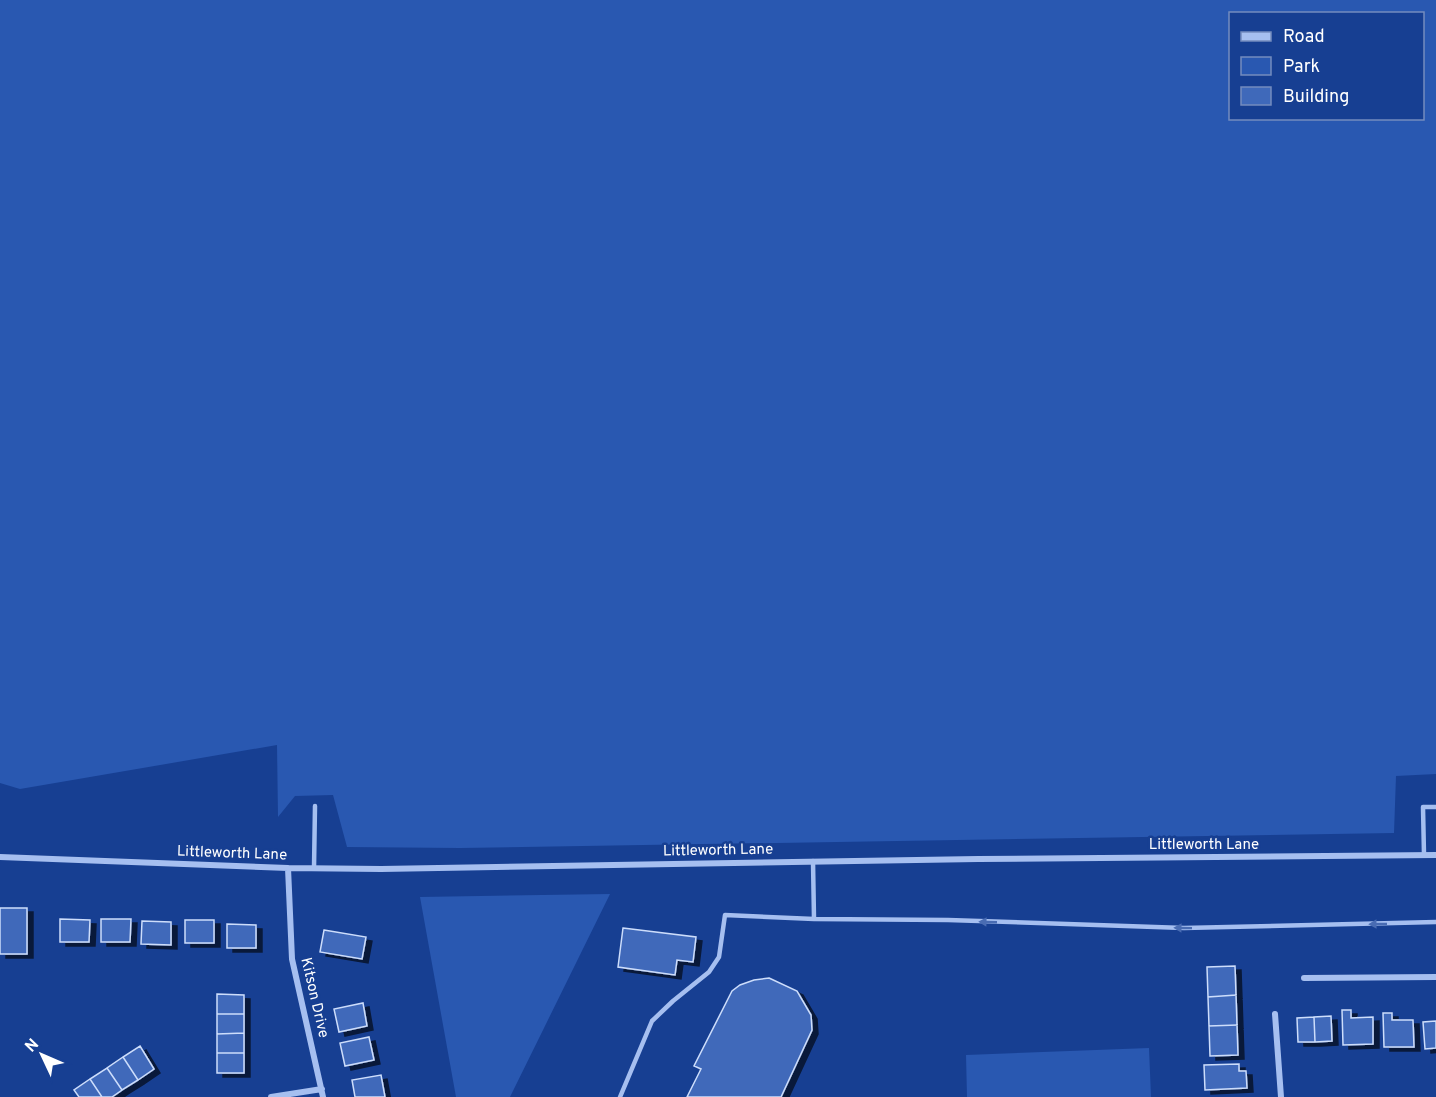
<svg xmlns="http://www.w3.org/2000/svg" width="1436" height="1097" viewBox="0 0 1436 1097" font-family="Overpass,sans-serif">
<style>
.green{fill:#2958b1;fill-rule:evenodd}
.building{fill:#3f69ba;stroke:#cdddfb;stroke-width:1.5;filter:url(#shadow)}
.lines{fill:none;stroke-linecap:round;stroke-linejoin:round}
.service{stroke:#a6bff0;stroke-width:4.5}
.minor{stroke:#a6bff0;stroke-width:6}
.oneway{fill:#496cb3}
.labels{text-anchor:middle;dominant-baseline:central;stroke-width:5;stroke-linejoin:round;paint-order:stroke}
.street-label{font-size:15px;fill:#fff;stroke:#173f92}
</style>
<defs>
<filter id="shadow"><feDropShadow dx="6" dy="4" stdDeviation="0" flood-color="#0009"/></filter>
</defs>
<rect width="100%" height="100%" fill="#173f92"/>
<!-- green -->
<path class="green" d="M 0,0 L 1436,0 L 1436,774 L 1396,776 L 1394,833 L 460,848 L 347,847 L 333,795 L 295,796 L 278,817 L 277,745 L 20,789 L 0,783 ZM 1230,14 L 1422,14 L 1422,118 L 1230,118 Z
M 610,894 L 510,1097 L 456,1097 L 420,897 Z
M 1149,1048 L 1151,1097 L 967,1097 L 966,1055 Z"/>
<!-- building -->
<path class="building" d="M 0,908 L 27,908 L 27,954 L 0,954 Z
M 60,919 L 90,920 L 89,942 L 60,942 Z
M 101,919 L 131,919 L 130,942 L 101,942 Z
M 185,920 L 214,920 L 214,943 L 185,943 Z
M 142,921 L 171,922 L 171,945 L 141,944 Z
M 227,924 L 256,925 L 256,948 L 227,948 Z
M 623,928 L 696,937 L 693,962 L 677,960 L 675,975 L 618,967 Z
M 324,930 L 366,937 L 362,959 L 320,952 Z
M 1235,966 L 1236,995 L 1208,997 L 1207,967 Z
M 769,978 L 797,991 L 811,1015 L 812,1030 L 781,1097 L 687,1097 L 701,1069 L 694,1066 L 732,991 L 740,985 L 754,980 Z
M 217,994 L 244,995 L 244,1014 L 217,1014 Z
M 1236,995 L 1237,1025 L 1209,1026 L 1208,997 Z
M 363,1003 L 367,1026 L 339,1032 L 334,1009 Z
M 1342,1010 L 1351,1010 L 1351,1018 L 1373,1017 L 1373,1044 L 1343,1045 Z
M 1383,1013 L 1392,1013 L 1392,1020 L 1413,1020 L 1414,1047 L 1384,1047 Z
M 217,1014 L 244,1014 L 244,1033 L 217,1034 Z
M 1331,1016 L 1332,1041 L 1315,1042 L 1314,1017 Z
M 1314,1017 L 1315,1042 L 1298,1042 L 1297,1018 Z
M 1436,1021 L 1436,1048 L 1425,1049 L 1423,1022 Z
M 1237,1025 L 1238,1055 L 1210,1056 L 1209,1026 Z
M 244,1033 L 244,1053 L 217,1053 L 217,1034 Z
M 369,1037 L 374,1060 L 345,1066 L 340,1043 Z
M 140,1046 L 154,1069 L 138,1080 L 123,1057 Z
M 217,1053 L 244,1053 L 244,1073 L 217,1073 Z
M 123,1057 L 138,1080 L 122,1090 L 107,1068 Z
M 1239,1064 L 1239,1071 L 1246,1071 L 1247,1088 L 1205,1090 L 1204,1065 Z
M 107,1068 L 122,1090 L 112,1097 L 102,1097 L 90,1079 Z
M 381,1075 L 385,1097 L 355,1097 L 352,1080 Z
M 90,1079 L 102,1097 L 79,1097 L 74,1090 Z"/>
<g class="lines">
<!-- service -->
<path class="service" d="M 1424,855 L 1423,807 L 1436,807
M 314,868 L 315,806
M 814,919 L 948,920 L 1184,928 L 1436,922
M 620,1097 L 652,1021 L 673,1001 L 709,972 L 719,957 L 725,915 L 814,919 L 813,861"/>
<!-- minor -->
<path class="minor" d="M 0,857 L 288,868 L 381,869 L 978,859 L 1436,855
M 288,868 L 292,959 L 323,1097
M 1304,978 L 1436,977
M 1275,1014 L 1281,1097
M 271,1097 L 322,1089"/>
</g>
<!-- one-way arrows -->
<defs><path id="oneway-solid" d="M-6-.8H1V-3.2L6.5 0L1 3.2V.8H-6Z" transform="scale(1.5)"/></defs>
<g class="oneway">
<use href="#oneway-solid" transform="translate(988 922) rotate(-178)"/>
<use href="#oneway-solid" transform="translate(1378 924) rotate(179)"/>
<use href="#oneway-solid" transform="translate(1183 928) rotate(-179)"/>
</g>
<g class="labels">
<!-- street labels -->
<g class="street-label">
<text x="1204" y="845">Littleworth Lane</text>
<text transform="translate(718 851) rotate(-1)">Littleworth Lane</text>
<text transform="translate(232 854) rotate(2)">Littleworth Lane</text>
<text transform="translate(314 998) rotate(77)">Kitson Drive</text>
</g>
</g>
<!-- legend -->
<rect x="1229" y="12" width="195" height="108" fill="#173f92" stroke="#748cbe" stroke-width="1.5"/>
<rect x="1241" y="32" width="30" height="9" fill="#a6bff0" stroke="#748cbe" stroke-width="1.5"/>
<text x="1283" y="42" font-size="18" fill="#ffffff">Road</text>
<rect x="1241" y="57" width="30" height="18" fill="#2958b1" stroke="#748cbe" stroke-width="1.5"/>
<text x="1283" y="72" font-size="18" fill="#ffffff">Park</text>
<rect x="1241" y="87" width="30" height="18" fill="#3f69ba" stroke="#748cbe" stroke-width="1.5"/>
<text x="1283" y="102" font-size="18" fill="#ffffff">Building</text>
<!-- north arrow -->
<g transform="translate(42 1055) rotate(314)" stroke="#173f92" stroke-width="4.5" paint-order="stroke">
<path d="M0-4.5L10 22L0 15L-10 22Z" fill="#ffffff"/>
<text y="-9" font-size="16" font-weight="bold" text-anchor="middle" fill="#ffffff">N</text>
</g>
</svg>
